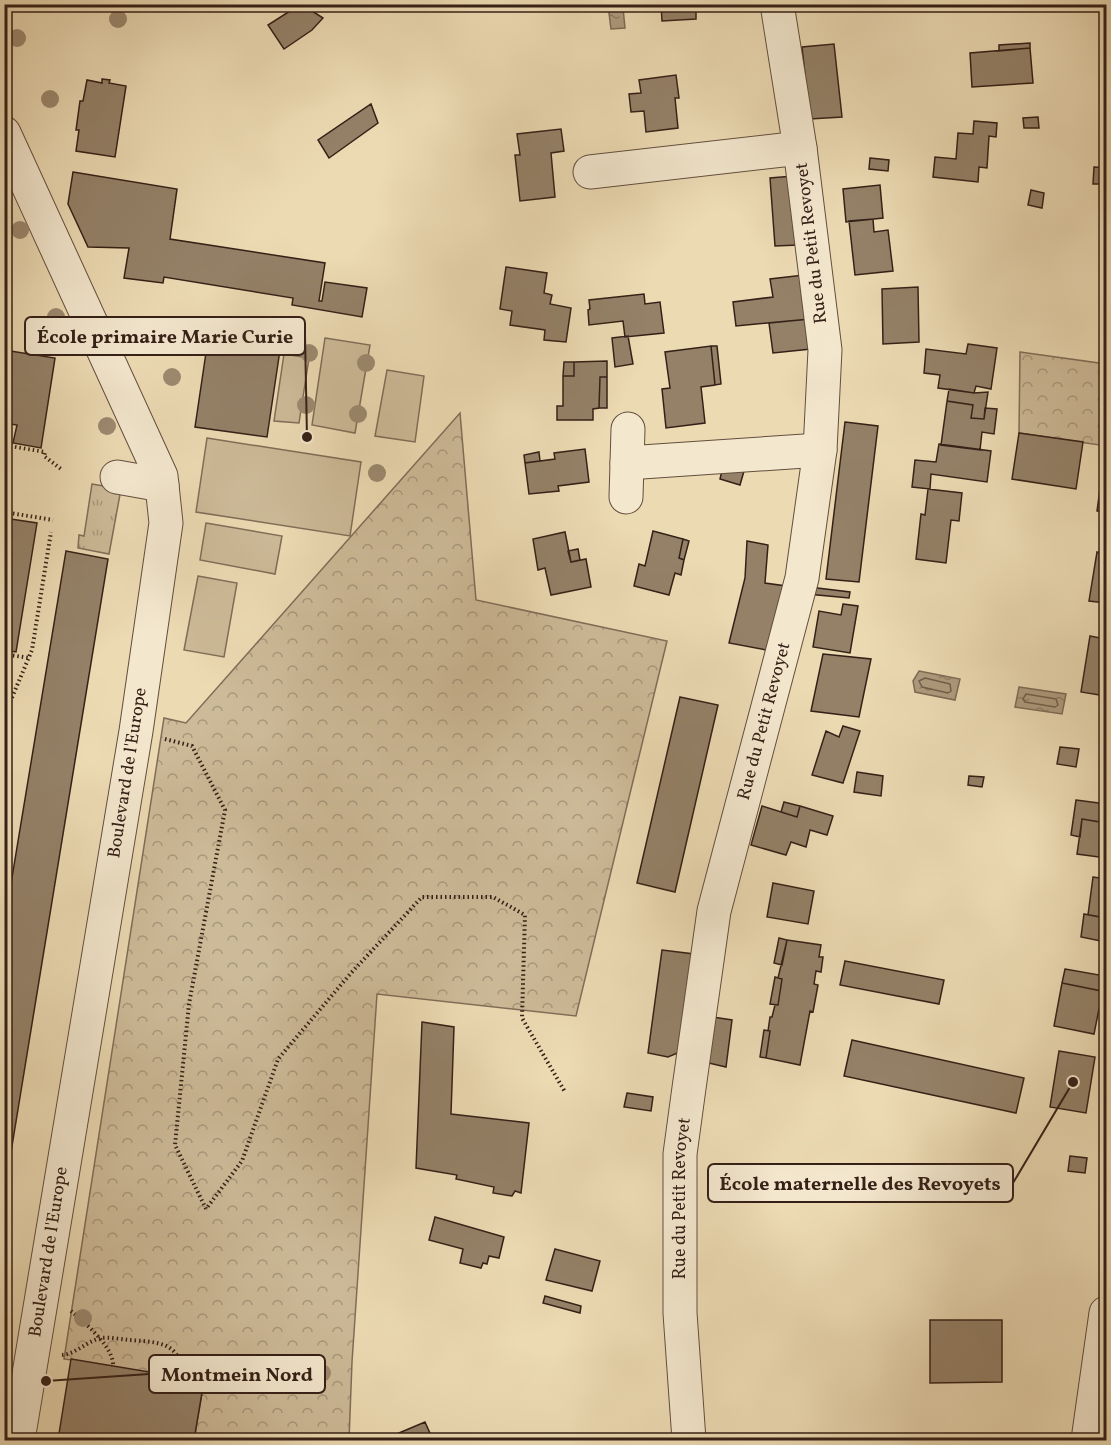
<svg xmlns="http://www.w3.org/2000/svg" width="1111" height="1445" viewBox="0 0 1111 1445" font-family="Vollkorn,serif">
<style>
.grass{fill:url(#grass-tufts);stroke:#816d58;stroke-width:1.5}
.forest{fill:url(#forest-crowns);stroke:#816d58;stroke-width:1.5}
.garden{fill:#cdba98;stroke:#816d58;stroke-width:1.5}
.water{fill:url(#water-ripples);stroke:#7e6a55;stroke-width:1.5}
.lines{fill:none;stroke-linecap:round;stroke-linejoin:round}
.shore{stroke:#725e4a;stroke-width:1.5}
.building{fill:#948168;stroke:#352017;stroke-width:1.5}
.minor-casing{stroke:#634e3e;stroke-width:35}
.path{stroke:#352017;stroke-width:4;stroke-dasharray:1.5 3;stroke-linecap:butt}
.minor{stroke:#f3e7ce;stroke-width:33}
.tree{fill:#9c896f}
.labels{text-anchor:middle;dominant-baseline:central;stroke-width:6;stroke-linejoin:round;paint-order:stroke}
.street-label{font-size:18px;fill:#352017;stroke:#f3e7ce}
.leader{fill:none;stroke:#352017;stroke-width:2}
.callout-dot{fill:#352017;stroke:#f3e7ce;stroke-width:2}
.callout{fill:#f3e7ce;stroke:#352017;stroke-width:2}
.callout-label{font-size:20px;text-anchor:middle;font-weight:bold;fill:#352017}
</style>
<defs>
<pattern id="grass-tufts" width="24" height="20" patternUnits="userSpaceOnUse" patternTransform="scale(1.5)"><rect width="24" height="20" fill="#cdba98"/><path d="M3 7l-1-3M5 7V3M7 7l1-3M15 17l-1-3M17 17v-4M19 17l1-3" fill="none" stroke="#a7977b"/></pattern>
<pattern id="forest-crowns" width="20" height="18" patternUnits="userSpaceOnUse" patternTransform="scale(1.5)"><rect width="20" height="18" fill="#cdba98"/><path d="M2 6a3 3 0 1 1 6 0M12 15a3 3 0 1 1 6 0" fill="none" stroke="#a7977b"/></pattern>
<pattern id="water-ripples" width="26" height="14" patternUnits="userSpaceOnUse" patternTransform="scale(1.5)"><rect width="26" height="14" fill="#ae9b7e"/><path d="M2 4q2-2 4 0t4 0M15 11q2-2 4 0t4 0" fill="none" stroke="#8e7e66"/></pattern>
</defs>
<rect width="100%" height="100%" fill="#ecdab3"/>
<filter id="stains"><feTurbulence type="fractalNoise" baseFrequency=".00333" numOctaves="4"/><feColorMatrix values="0 0 0 0 .2 0 0 0 0 .09 0 0 0 0 .02 0 0 0 .5 -.17"/></filter>
<radialGradient id="worn" r=".72"><stop offset=".6" stop-color="#630" stop-opacity="0"/><stop offset="1" stop-color="#630" stop-opacity=".3"/></radialGradient>
<!-- grass -->
<path class="grass" d="M 92,484 L 121,489 L 109,554 L 78,548 L 79,535 L 84,536 Z"/>
<!-- forest -->
<path class="forest" d="M 1020,352 L 1106,364 L 1106,446 L 1019,433 Z
M 460,413 L 476,600 L 667,641 L 576,1016 L 377,994 L 352,1362 L 349,1440 L 194,1440 L 204,1381 L 64,1359 L 164,718 L 186,723 Z"/>
<!-- garden -->
<path class="garden" d="M 325,338 L 370,345 L 355,433 L 312,425 Z
M 284,354 L 309,358 L 299,423 L 274,421 Z
M 387,370 L 424,376 L 415,442 L 375,436 Z
M 207,438 L 361,462 L 350,536 L 196,512 Z
M 206,523 L 282,536 L 275,574 L 200,560 Z
M 198,576 L 237,583 L 224,657 L 184,650 Z"/>
<!-- water -->
<path class="water" d="M 608,5 L 627,5 L 627,7 L 623,8 L 625,28 L 611,29 Z
M 919,671 L 960,679 L 955,700 L 915,692 L 913,681 Z
M 1019,687 L 1066,694 L 1062,714 L 1015,707 Z"/>
<g class="lines">
<!-- shore -->
<path class="shore" d="M 925,678 L 950,684 L 951,691 L 948,693 L 922,687 L 919,681 Z
M 1026,694 L 1056,699 L 1058,705 L 1055,707 L 1025,702 L 1023,699 Z"/>
</g>
<!-- building -->
<path class="building" d="M 301,4 L 323,18 L 312,30 L 284,49 L 268,25 Z
M 661,4 L 696,4 L 696,19 L 662,21 Z
M 1030,43 L 1030,48 L 999,51 L 999,45 Z
M 834,44 L 842,117 L 810,119 L 802,47 Z
M 1030,48 L 1033,83 L 972,87 L 970,53 Z
M 676,75 L 679,98 L 675,98 L 678,128 L 646,132 L 644,111 L 631,112 L 629,94 L 641,93 L 639,80 Z
M 102,79 L 110,80 L 109,83 L 126,86 L 115,157 L 76,151 L 79,130 L 76,130 L 80,101 L 83,101 L 87,80 L 102,83 Z
M 371,104 L 378,123 L 329,158 L 318,140 Z
M 1038,117 L 1039,128 L 1024,128 L 1023,118 Z
M 974,121 L 997,123 L 996,137 L 989,136 L 987,168 L 979,167 L 978,182 L 933,177 L 935,157 L 956,159 L 958,133 L 973,134 Z
M 561,129 L 564,151 L 551,153 L 555,197 L 520,201 L 515,155 L 520,155 L 517,134 Z
M 870,158 L 889,160 L 888,171 L 869,169 Z
M 1094,167 L 1106,168 L 1106,184 L 1093,184 Z
M 73,172 L 177,189 L 170,239 L 325,263 L 319,301 L 322,301 L 325,282 L 367,288 L 362,317 L 292,305 L 293,298 L 164,277 L 163,283 L 124,278 L 129,248 L 88,247 L 68,204 Z
M 793,176 L 798,245 L 775,246 L 770,178 Z
M 880,185 L 883,218 L 846,222 L 843,189 Z
M 1031,190 L 1044,193 L 1042,208 L 1028,205 Z
M 873,219 L 874,232 L 888,230 L 893,271 L 855,275 L 849,221 Z
M 506,267 L 547,273 L 544,293 L 552,295 L 550,304 L 571,308 L 566,342 L 544,340 L 545,330 L 510,325 L 512,311 L 500,309 Z
M 804,275 L 810,319 L 736,326 L 733,302 L 773,297 L 770,279 Z
M 918,287 L 919,342 L 883,344 L 882,289 Z
M 644,294 L 645,304 L 660,302 L 664,333 L 625,337 L 623,321 L 589,325 L 588,310 L 590,309 L 589,300 Z
M 1106,318 L 1106,346 L 1102,346 Z
M 211,319 L 283,330 L 267,437 L 195,427 Z
M 810,319 L 811,349 L 773,353 L 769,323 Z
M 628,336 L 633,364 L 615,367 L 612,338 Z
M 968,344 L 997,348 L 991,389 L 976,386 L 974,393 L 938,388 L 940,375 L 924,373 L 926,349 L 966,354 Z
M 711,346 L 715,385 L 701,387 L 705,423 L 666,428 L 662,389 L 670,388 L 665,352 Z
M 711,346 L 717,346 L 721,384 L 715,385 Z
M 4,350 L 55,358 L 41,448 L 13,443 L 17,425 L 4,423 Z
M 607,361 L 607,377 L 600,377 L 599,408 L 593,409 L 593,420 L 557,420 L 557,406 L 563,406 L 563,376 L 574,376 L 574,362 Z
M 564,362 L 574,362 L 574,376 L 563,376 Z
M 600,377 L 607,377 L 607,408 L 599,408 Z
M 949,389 L 974,393 L 988,392 L 984,419 L 971,418 L 973,405 L 947,401 Z
M 947,401 L 973,405 L 971,418 L 984,419 L 985,408 L 997,409 L 994,434 L 982,432 L 980,450 L 941,445 Z
M 845,422 L 878,426 L 859,582 L 826,579 Z
M 1019,433 L 1083,442 L 1076,489 L 1012,479 Z
M 939,444 L 991,451 L 987,482 L 931,474 L 930,489 L 912,487 L 915,460 L 936,462 Z
M 585,449 L 589,482 L 558,486 L 559,491 L 529,494 L 525,463 L 555,459 L 554,453 Z
M 539,452 L 540,461 L 525,463 L 524,455 Z
M 746,464 L 740,485 L 720,479 L 723,466 Z
M 1103,467 L 1106,467 L 1106,513 L 1097,511 Z
M 928,489 L 962,493 L 959,521 L 951,520 L 946,563 L 916,559 L 921,514 L 925,515 Z
M 4,518 L 37,523 L 16,652 L 4,650 Z
M 653,531 L 683,539 L 679,558 L 684,560 L 681,575 L 675,573 L 669,595 L 634,586 L 639,564 L 645,566 Z
M 565,532 L 571,562 L 586,559 L 591,587 L 551,595 L 545,568 L 538,570 L 533,539 Z
M 683,539 L 689,541 L 684,560 L 679,558 Z
M 747,541 L 768,545 L 765,583 L 786,586 L 772,651 L 729,643 L 745,578 Z
M 578,549 L 580,560 L 571,562 L 568,551 Z
M 66,551 L 108,559 L 4,1195 L 4,926 Z
M 1097,552 L 1106,554 L 1106,603 L 1089,601 Z
M 809,587 L 850,592 L 849,598 L 807,594 Z
M 843,604 L 858,606 L 850,653 L 813,647 L 819,611 L 841,615 Z
M 1090,636 L 1106,639 L 1106,696 L 1081,692 Z
M 823,654 L 871,659 L 859,717 L 811,711 Z
M 680,697 L 718,705 L 675,892 L 637,883 Z
M 843,726 L 860,731 L 843,783 L 812,775 L 826,731 L 839,737 Z
M 1060,747 L 1079,749 L 1076,767 L 1057,764 Z
M 857,772 L 883,776 L 881,796 L 854,792 Z
M 969,776 L 984,777 L 982,787 L 968,785 Z
M 1076,800 L 1106,804 L 1106,823 L 1082,819 L 1080,837 L 1071,835 Z
M 784,802 L 800,806 L 797,817 L 781,812 Z
M 762,806 L 797,817 L 800,806 L 833,816 L 827,835 L 810,830 L 806,847 L 791,842 L 786,855 L 751,845 Z
M 1082,819 L 1106,823 L 1106,858 L 1077,854 Z
M 1093,877 L 1106,879 L 1106,918 L 1088,915 Z
M 773,883 L 814,891 L 808,924 L 767,917 Z
M 1084,914 L 1106,918 L 1106,942 L 1081,937 Z
M 779,938 L 787,940 L 782,965 L 774,963 Z
M 787,940 L 821,945 L 819,957 L 823,957 L 821,972 L 816,971 L 814,984 L 818,985 L 813,1012 L 810,1011 L 800,1065 L 766,1058 L 770,1031 L 768,1031 L 770,1017 L 772,1017 L 775,1005 L 778,1005 L 782,979 L 778,978 Z
M 662,950 L 694,954 L 680,1052 L 668,1057 L 648,1053 Z
M 845,961 L 944,980 L 939,1004 L 840,985 Z
M 1065,969 L 1105,976 L 1102,991 L 1062,983 Z
M 775,977 L 782,979 L 778,1005 L 770,1004 Z
M 1062,983 L 1106,992 L 1104,1010 L 1099,1009 L 1094,1034 L 1054,1026 Z
M 706,1016 L 732,1020 L 726,1067 L 700,1061 Z
M 422,1022 L 454,1027 L 451,1114 L 529,1123 L 521,1193 L 515,1191 L 512,1196 L 493,1193 L 494,1187 L 456,1179 L 457,1175 L 416,1168 Z
M 764,1030 L 770,1031 L 766,1058 L 760,1057 Z
M 852,1040 L 1024,1078 L 1016,1113 L 844,1076 Z
M 1059,1051 L 1095,1057 L 1086,1113 L 1050,1107 Z
M 627,1093 L 653,1097 L 651,1111 L 624,1107 Z
M 1070,1156 L 1087,1158 L 1085,1173 L 1068,1171 Z
M 435,1217 L 504,1237 L 499,1258 L 489,1256 L 487,1264 L 483,1263 L 481,1268 L 460,1263 L 463,1249 L 429,1240 Z
M 555,1249 L 600,1261 L 592,1291 L 546,1280 Z
M 545,1296 L 581,1306 L 580,1313 L 543,1303 Z
M 930,1320 L 1002,1320 L 1002,1382 L 930,1383 Z
M 71,1359 L 204,1381 L 194,1440 L 58,1440 Z
M 425,1422 L 433,1440 L 394,1440 L 392,1436 Z"/>
<g class="lines">
<!-- minor casing -->
<g class="minor-casing">
<g id="minor">
<path d="M 4,133 L 161,476 L 166,523 L 136,731 L 18,1440"/>
<path d="M 590,172 L 800,148"/>
<path d="M 627,463 L 820,450"/>
<path d="M 117,477 L 162,485"/>
<path d="M 626,497 L 628,429"/>
<path id="s1" d="M 689,1440 L 680,1313 L 680,1154 L 689,1088 L 714,911 L 802,578 L 820,450 L 825,350 L 800,148 L 777,4"/>
<path d="M 1088,1440 L 1106,1313"/>
</g>
</g>
<!-- path -->
<path class="path" d="M 4,452 L 10,446 L 45,452 L 44,456 L 61,469
M 4,512 L 53,520
M 4,654 L 29,658
M 4,728 L 8,707 L 32,650 L 51,532
M 165,739 L 192,746 L 225,810 L 189,1004 L 175,1145 L 206,1209 L 242,1161 L 278,1059 L 351,973 L 422,897 L 493,897 L 525,915 L 522,1018 L 565,1092
M 71,1311 C 85,1323 114,1347 113,1366
M 62,1355 C 76,1354 87,1341 101,1338 C 109,1337 120,1339 129,1340 C 155,1342 184,1341 180,1377"/>
<!-- minor -->
<use href="#minor" class="minor"/>
</g>
<!-- trees -->
<g class="tree">
<circle cx="118" cy="19" r="9"/>
<circle cx="17" cy="38" r="9"/>
<circle cx="50" cy="99" r="9"/>
<circle cx="20" cy="230" r="9"/>
<circle cx="56" cy="317" r="9"/>
<circle cx="309" cy="353" r="9"/>
<circle cx="366" cy="363" r="9"/>
<circle cx="172" cy="377" r="9"/>
<circle cx="306" cy="405" r="9"/>
<circle cx="358" cy="414" r="9"/>
<circle cx="107" cy="426" r="9"/>
<circle cx="377" cy="473" r="9"/>
<circle cx="83" cy="1318" r="9"/>
<circle cx="322" cy="1373" r="9"/>
</g>
<g class="labels">
<!-- street labels -->
<g class="street-label">
<text transform="translate(812 243) rotate(-97)">Rue du Petit Revoyet</text>
<text stroke="none"><textPath href="#s1" startOffset="728">Rue du Petit Revoyet</textPath></text>
<text transform="translate(128 773) rotate(-81)">Boulevard de l'Europe</text>
<text stroke="none"><textPath href="#s1" startOffset="242">Rue du Petit Revoyet</textPath></text>
<text transform="translate(49 1252) rotate(-81)">Boulevard de l'Europe</text>
</g>
</g>
<!-- callouts -->
<path class="leader" d="M307 437L305 336M1073 1082L1013 1183M46 1381L149 1374"/>
<g class="callout-dot">
<circle cx="307" cy="437" r="6"/>
<circle cx="1073" cy="1082" r="6"/>
<circle cx="46" cy="1381" r="6"/>
</g>
<g class="callout">
<rect x="25" y="317" width="280" height="38" rx="6"/>
<rect x="708" y="1164" width="305" height="38" rx="6"/>
<rect x="149" y="1355" width="176" height="38" rx="6"/>
</g>
<g class="callout-label">
<text x="165" y="343">École primaire Marie Curie</text>
<text x="860" y="1190">École maternelle des Revoyets</text>
<text x="237" y="1381">Montmein Nord</text>
</g>
<!-- margin -->
<rect width="1111" height="1445" fill="none" stroke="#ecdab3" stroke-width="24"/>
<rect x="6" y="6" width="1099" height="1433" fill="none" stroke="#352017" stroke-width="3"/>
<rect x="12" y="12" width="1087" height="1421" fill="none" stroke="#352017" stroke-width="1.5"/>
<rect width="100%" height="100%" filter="url(#stains)"/>
<rect width="100%" height="100%" fill="url(#worn)"/>
</svg>
